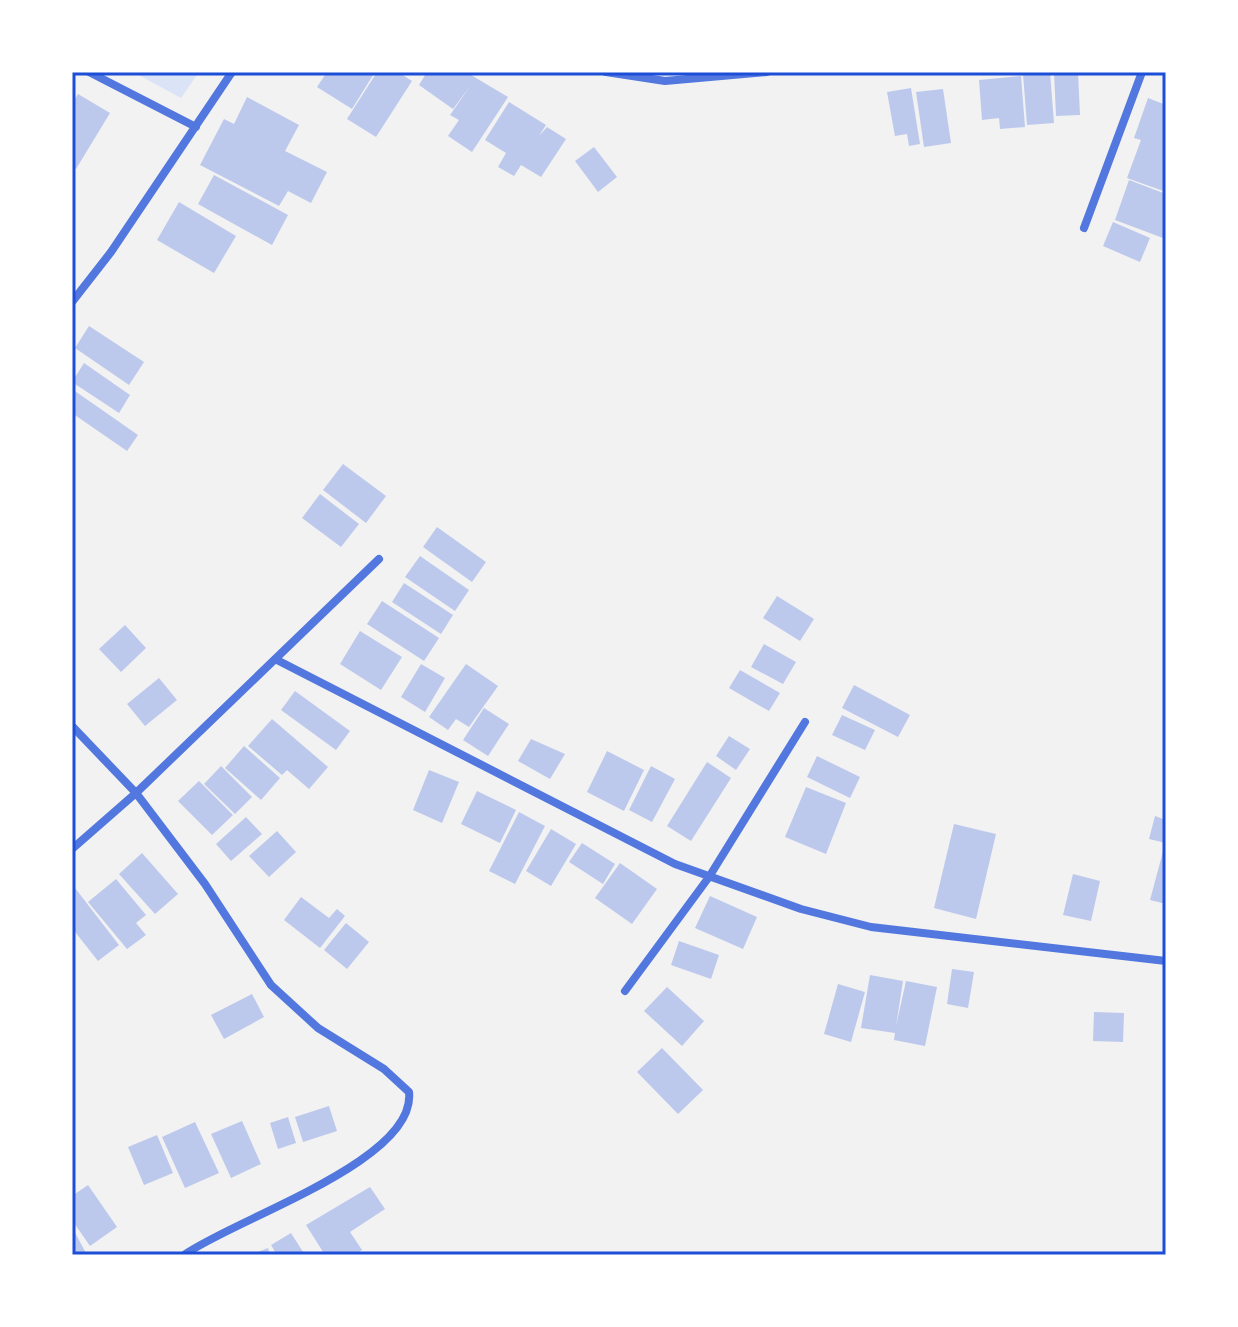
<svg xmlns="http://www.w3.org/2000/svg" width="1238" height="1327" viewBox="0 0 1238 1327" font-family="'Open Sans',sans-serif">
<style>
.green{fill:#dbe4f7}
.building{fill:#bdc9ec}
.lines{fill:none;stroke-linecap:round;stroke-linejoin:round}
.minor{stroke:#5277de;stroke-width:8}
.neatline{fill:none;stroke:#1d4ed8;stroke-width:3}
</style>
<rect width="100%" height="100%" fill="#f2f2f2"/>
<!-- green -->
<path class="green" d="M 133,72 L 199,72 L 181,98 Z"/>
<!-- building -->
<path class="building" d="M 327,72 L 375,72 L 352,109 L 317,87 Z
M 377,72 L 398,72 L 412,81 L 376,137 L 347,119 Z
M 427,72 L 466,72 L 508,97 L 472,152 L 448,136 L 459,120 L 450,115 L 471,85 L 453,109 L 419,85 Z
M 1050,72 L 1054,123 L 1027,125 L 1023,74 Z
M 1054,72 L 1078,72 L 1080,115 L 1056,116 Z
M 1021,76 L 1025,127 L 1000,129 L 999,118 L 982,120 L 979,80 Z
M 911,88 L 920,144 L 909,146 L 907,134 L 895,136 L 887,92 Z
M 943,89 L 951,143 L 924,147 L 916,92 Z
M 78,94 L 110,113 L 76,169 L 72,167 L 72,104 Z
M 247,97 L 299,125 L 285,151 L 327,172 L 311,203 L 288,191 L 279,206 L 200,165 L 224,119 L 234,124 Z
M 1148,98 L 1166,105 L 1166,192 L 1127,178 L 1141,140 L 1134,138 Z
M 509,102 L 546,125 L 539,136 L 547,127 L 566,139 L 541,177 L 521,165 L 514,176 L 498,167 L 506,153 L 485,140 Z
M 594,147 L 617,177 L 598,192 L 575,161 Z
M 214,175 L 288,215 L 272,245 L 198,204 Z
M 1129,180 L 1166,194 L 1163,238 L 1115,220 Z
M 179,202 L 236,236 L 214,273 L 157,240 Z
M 1113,222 L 1150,238 L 1140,262 L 1103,246 Z
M 89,326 L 144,362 L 129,385 L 75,348 Z
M 84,363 L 130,395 L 119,413 L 72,382 Z
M 72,389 L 138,435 L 127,451 L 72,413 Z
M 343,464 L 386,496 L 366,523 L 323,490 Z
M 320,494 L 359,524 L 341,547 L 302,518 Z
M 437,527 L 486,562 L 472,582 L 423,547 Z
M 420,556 L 469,590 L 455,611 L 405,577 Z
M 404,583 L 453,615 L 441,634 L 392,602 Z
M 777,596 L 814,619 L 800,641 L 763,618 Z
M 382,601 L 439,638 L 424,661 L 367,624 Z
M 125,625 L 146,648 L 121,672 L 99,649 Z
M 360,631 L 402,657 L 381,690 L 340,664 Z
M 764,644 L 796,662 L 783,684 L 751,667 Z
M 421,664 L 445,678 L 425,712 L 401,697 Z
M 466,664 L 498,686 L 469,727 L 456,719 L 448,730 L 429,717 Z
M 740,670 L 780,693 L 769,711 L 729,688 Z
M 159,678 L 177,700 L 145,726 L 127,704 Z
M 854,685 L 910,715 L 898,737 L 842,708 Z
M 295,691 L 350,731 L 336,750 L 281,710 Z
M 484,708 L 509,724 L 488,756 L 463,740 Z
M 842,715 L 875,730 L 865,750 L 832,735 Z
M 272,719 L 328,767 L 309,789 L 287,770 L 282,775 L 248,746 Z
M 729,736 L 750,749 L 736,770 L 716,756 Z
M 531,739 L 565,754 L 550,779 L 518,761 Z
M 244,746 L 280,778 L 261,800 L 225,768 Z
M 607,751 L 644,770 L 624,811 L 587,792 Z
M 817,756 L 860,777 L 850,798 L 807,777 Z
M 707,762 L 731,778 L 691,841 L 667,826 Z
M 221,766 L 252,797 L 235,814 L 204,784 Z
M 651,766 L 675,779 L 652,822 L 629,810 Z
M 429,770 L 459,782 L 442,823 L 413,810 Z
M 199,781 L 233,815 L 212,835 L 178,801 Z
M 806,787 L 846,803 L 826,854 L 785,837 Z
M 477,791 L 516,810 L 500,843 L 461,824 Z
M 519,812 L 545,826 L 515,884 L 489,871 Z
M 1155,816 L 1166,820 L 1166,843 L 1149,839 Z
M 246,817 L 262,834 L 231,861 L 216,844 Z
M 954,824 L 996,834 L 976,919 L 934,908 Z
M 551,829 L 576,844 L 551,886 L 526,871 Z
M 277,831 L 296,852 L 269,877 L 249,856 Z
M 582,843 L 615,864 L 603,884 L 569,862 Z
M 1165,844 L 1166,844 L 1166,904 L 1150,900 Z
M 142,853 L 178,894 L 155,914 L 119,874 Z
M 620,863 L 657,889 L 632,924 L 595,898 Z
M 1073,874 L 1100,881 L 1091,921 L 1063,915 Z
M 116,879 L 146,915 L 136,923 L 146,935 L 127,949 L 88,902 Z
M 75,888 L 119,945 L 98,961 L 72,928 L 72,891 Z
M 710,896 L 757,917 L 743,949 L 695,928 Z
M 301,897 L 329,918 L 337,909 L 345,916 L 320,948 L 284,920 Z
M 346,923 L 369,942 L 347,969 L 324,950 Z
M 679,941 L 719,955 L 711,979 L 671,965 Z
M 952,969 L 974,972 L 968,1008 L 947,1004 Z
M 870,975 L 903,981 L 896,1026 L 906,981 L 937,987 L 925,1046 L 894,1040 L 895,1033 L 861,1028 Z
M 838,984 L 865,992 L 851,1042 L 824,1034 Z
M 667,987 L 704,1021 L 682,1046 L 644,1011 Z
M 252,994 L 264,1017 L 224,1039 L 211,1015 Z
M 1094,1012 L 1124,1013 L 1123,1042 L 1093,1041 Z
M 662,1048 L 703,1090 L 678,1114 L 637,1072 Z
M 329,1106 L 337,1131 L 303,1142 L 295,1117 Z
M 288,1117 L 296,1143 L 278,1149 L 270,1123 Z
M 242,1121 L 261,1164 L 231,1178 L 211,1134 Z
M 195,1122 L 219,1173 L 185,1188 L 162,1137 Z
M 157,1135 L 173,1173 L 144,1185 L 128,1147 Z
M 88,1185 L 117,1227 L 90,1246 L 72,1220 L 72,1196 Z
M 370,1187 L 385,1209 L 350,1232 L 362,1250 L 355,1255 L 325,1255 L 306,1225 Z
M 72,1227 L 87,1255 L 72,1255 Z
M 291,1233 L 305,1255 L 277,1255 L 271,1245 Z
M 268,1248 L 270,1255 L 250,1255 Z"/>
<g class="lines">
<!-- minor -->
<path class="minor" d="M 89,72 L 196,127
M 606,72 L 665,81 L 767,72
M 1084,228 L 1142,72
M 72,302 L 111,252 L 232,72
M 277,660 L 675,864 L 801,909 L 871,927 L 1166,961
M 72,726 L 136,793 L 205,884 L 271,985 L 318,1028 L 384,1069 L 409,1092 C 417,1161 234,1219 184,1255
M 72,849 L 136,793 L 379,559
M 625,991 L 709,877 L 805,722"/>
</g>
<!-- border -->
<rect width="1238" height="1327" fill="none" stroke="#ffffff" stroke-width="148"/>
<rect x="74" y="74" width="1090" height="1179" class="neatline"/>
</svg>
